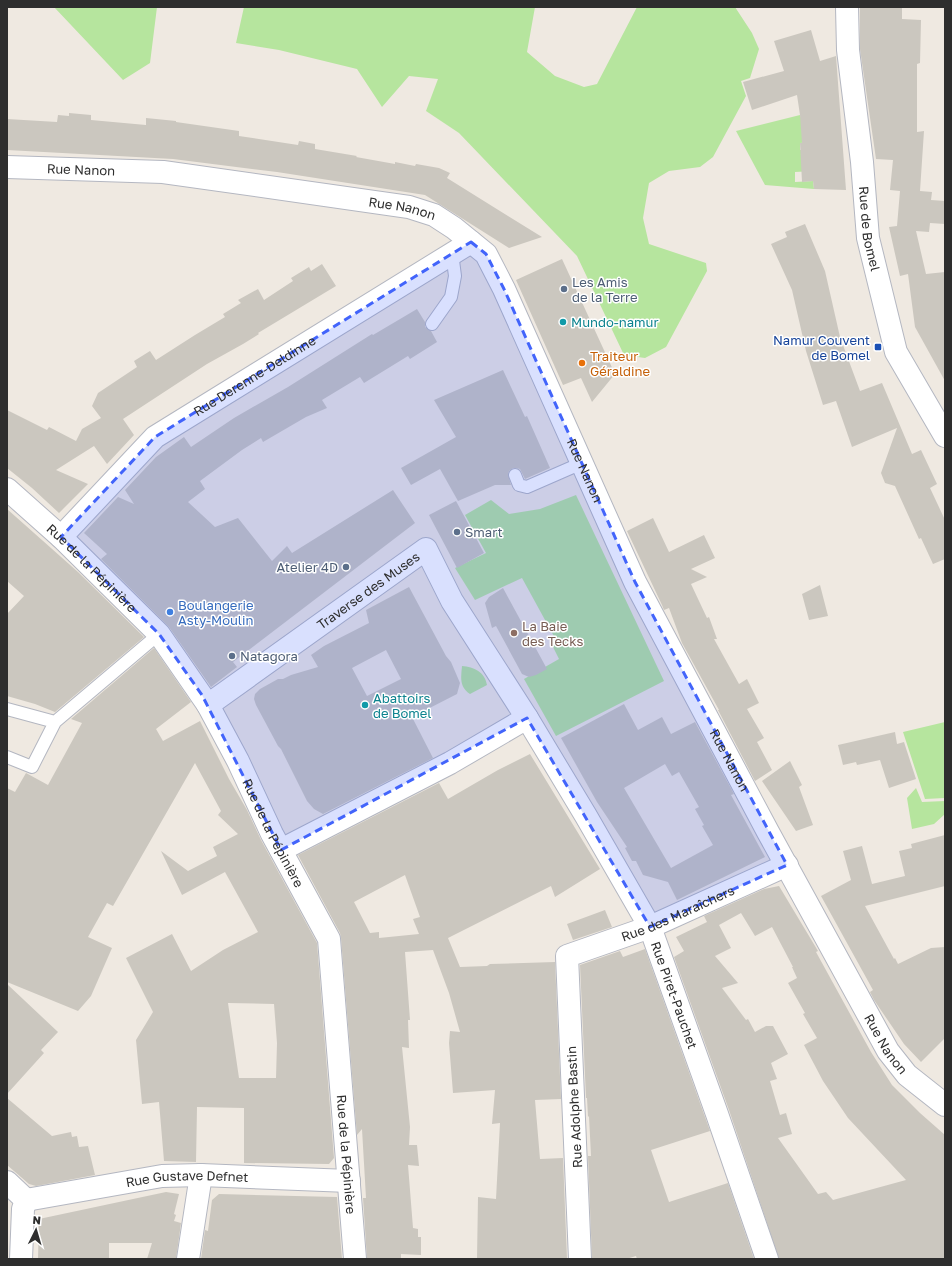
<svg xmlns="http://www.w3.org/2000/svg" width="952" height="1266" viewBox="0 0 952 1266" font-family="'Golos Text',sans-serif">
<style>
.green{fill:#b6e59e}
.building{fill:#cbc7bf;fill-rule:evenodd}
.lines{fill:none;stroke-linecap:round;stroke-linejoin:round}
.service-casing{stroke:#b4b7c1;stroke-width:14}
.minor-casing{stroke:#b4b7c1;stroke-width:24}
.tertiary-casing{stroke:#b4b7c1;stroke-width:24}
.service{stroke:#fff;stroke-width:12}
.minor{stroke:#fff;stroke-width:22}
.tertiary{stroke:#fff;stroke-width:22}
.marked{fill:#4264fb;fill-opacity:0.2;stroke:#4264fb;stroke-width:3;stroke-dasharray:8 5;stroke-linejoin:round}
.service-dot{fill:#5c6f8a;stroke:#fff;stroke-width:1.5}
.culture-dot{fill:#0f9aa8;stroke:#fff;stroke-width:1.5}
.transit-dot{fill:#1a4fb4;stroke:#fff;stroke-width:1.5}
.food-dot{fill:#e8710a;stroke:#fff;stroke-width:1.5}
.shop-dot{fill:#3f7fe0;stroke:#fff;stroke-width:1.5}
.education-dot{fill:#8d6e63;stroke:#fff;stroke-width:1.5}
.labels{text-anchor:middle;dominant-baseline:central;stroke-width:3;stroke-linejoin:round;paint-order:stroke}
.street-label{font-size:13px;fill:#2e2e2e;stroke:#fff}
.service-label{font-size:13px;fill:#4e5e75;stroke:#fff;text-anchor:start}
.culture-label{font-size:13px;fill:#0d838f;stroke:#fff;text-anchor:start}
.transit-label{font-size:13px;fill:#164399;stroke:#fff;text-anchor:end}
.food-label{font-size:13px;fill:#c56008;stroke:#fff;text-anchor:start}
.shop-label{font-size:13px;fill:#366cbe;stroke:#fff;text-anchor:start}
.education-label{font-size:13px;fill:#785e54;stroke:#fff;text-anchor:start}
</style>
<rect width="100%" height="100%" fill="#efe9e1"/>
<!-- green -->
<path class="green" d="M 54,7 L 157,7 L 150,63 L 123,80 Z
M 244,7 L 535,7 L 527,52 L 555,76 L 584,87 L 597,84 L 637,7 L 735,7 L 752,33 L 759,49 L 750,78 L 741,81 L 746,96 L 713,157 L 700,167 L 669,171 L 649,183 L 643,218 L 649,244 L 706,263 L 707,271 L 666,347 L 645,358 L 624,355 L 577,256 L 459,133 L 426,111 L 438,79 L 409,76 L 382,107 L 357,69 L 279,50 L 236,43 Z
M 800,115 L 811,142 L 800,143 L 800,150 L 811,149 L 813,171 L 795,172 L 795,182 L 813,181 L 814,189 L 765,185 L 736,131 Z
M 576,495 L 664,681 L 556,736 L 524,679 L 559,659 L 551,643 L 556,640 L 522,578 L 475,600 L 455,568 L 486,553 L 465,515 L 491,500 L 509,514 L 540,509 Z
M 462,666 C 474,667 485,672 487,685 L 470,694 C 459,687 461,677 462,666 Z
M 945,722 L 945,798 L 925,799 L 903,732 Z
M 916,788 L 922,802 L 945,801 L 945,814 L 934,824 L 912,829 L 907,798 Z"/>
<!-- building -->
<path class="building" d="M 860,7 L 902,7 L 902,19 L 921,20 L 920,63 L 917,64 L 917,132 L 924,131 L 920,191 L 932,192 L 931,200 L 945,201 L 945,224 L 930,223 L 929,232 L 916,231 L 926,274 L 945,272 L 945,381 L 915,327 L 908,274 L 900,276 L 889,227 L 897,226 L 900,191 L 890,190 L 893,160 L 876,159 L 860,49 Z
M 811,30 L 820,61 L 836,56 L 846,190 L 814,189 L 813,181 L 802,182 L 800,143 L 802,143 L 800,115 L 797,95 L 752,110 L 743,82 L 784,71 L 774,41 Z
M 69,113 L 91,115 L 91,120 L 146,125 L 146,118 L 176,121 L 176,122 L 239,131 L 239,136 L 298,145 L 299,141 L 315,144 L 315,149 L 357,156 L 356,157 L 395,164 L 395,162 L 415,166 L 416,164 L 439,168 L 450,173 L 447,178 L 542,237 L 509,248 L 425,195 L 277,172 L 173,159 L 7,150 L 7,119 L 57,122 L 58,115 L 69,116 Z
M 805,224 L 825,271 L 840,337 L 860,391 L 882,383 L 912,454 L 921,450 L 937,484 L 930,488 L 945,520 L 945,559 L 933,564 L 921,538 L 919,539 L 895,486 L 885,483 L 881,473 L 897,428 L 852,447 L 836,401 L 823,405 L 806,351 L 792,290 L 771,244 L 787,237 L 785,232 Z
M 562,259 L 615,374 L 592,402 L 581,378 L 563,385 L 516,280 Z
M 322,264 L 336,286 L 258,333 L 259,334 L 243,344 L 207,364 L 123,419 L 134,435 L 107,464 L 94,446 L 56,470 L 88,484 L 59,513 L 32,488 L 7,468 L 7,410 L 47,430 L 49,427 L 76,441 L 82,429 L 101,418 L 92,406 L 98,393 L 137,367 L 134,361 L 150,351 L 156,360 L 195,335 L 225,317 L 223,314 L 241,303 L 238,300 L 258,289 L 264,300 L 293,281 L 291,278 L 309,267 L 311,271 Z
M 417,309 L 425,322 L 425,327 L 431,331 L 437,342 L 410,359 L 408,356 L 364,383 L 360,377 L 322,400 L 327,408 L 306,417 L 263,442 L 261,438 L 242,450 L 200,481 L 205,489 L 188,502 L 215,527 L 238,518 L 272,561 L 287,546 L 292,553 L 393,490 L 415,523 L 233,662 L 237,667 L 211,687 L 169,627 L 101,559 L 107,554 L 84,533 L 118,497 L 134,504 L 125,490 L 156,457 L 184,437 L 191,447 L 234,418 L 288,387 L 372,334 L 373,335 Z
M 503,370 L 525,417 L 527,416 L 550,468 L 525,479 L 520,469 L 516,468 L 513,468 L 509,471 L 508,474 L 511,485 L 495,485 L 458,501 L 440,469 L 411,485 L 401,468 L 456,437 L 434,400 Z
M 456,501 L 484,553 L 457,568 L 429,515 Z
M 7,509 L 78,572 L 144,637 L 55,712 L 35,704 L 7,696 L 7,614 L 24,596 L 7,581 Z
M 653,518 L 669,552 L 704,535 L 715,558 L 691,569 L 707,577 L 691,584 L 707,618 L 709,617 L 717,639 L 714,639 L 739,684 L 747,679 L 759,703 L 747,709 L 764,738 L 757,742 L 772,770 L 755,781 L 718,710 L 719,710 L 682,643 L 669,608 L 664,610 L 662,605 L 627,531 Z
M 820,585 L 828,616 L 809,620 L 802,594 Z
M 409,587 L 446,656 L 451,662 L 460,683 L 457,694 L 412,717 L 433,758 L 323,814 L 314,809 L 307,801 L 281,749 L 278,746 L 256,705 L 254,699 L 255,694 L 260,689 L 278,679 L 283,679 L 291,675 L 318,667 L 311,655 L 324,646 L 369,623 L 366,610 ZM 386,650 L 401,679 L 367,696 L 352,668 Z
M 503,588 L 547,669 L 536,675 L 529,677 L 522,674 L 496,626 L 492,628 L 485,603 L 489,597 Z
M 154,648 L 191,702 L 156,729 L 163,741 L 200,721 L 229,779 L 247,810 L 261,840 L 317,943 L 334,1158 L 329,1164 L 244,1163 L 244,1108 L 197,1107 L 196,1162 L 164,1161 L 159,1102 L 142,1104 L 136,1040 L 153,1012 L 126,958 L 172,934 L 191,971 L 223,950 L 258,932 L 225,872 L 182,895 L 161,851 L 188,871 L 217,856 L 213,847 L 238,834 L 218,815 L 221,811 L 195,763 L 113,906 L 107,903 L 88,937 L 112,948 L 91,996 L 78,1011 L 7,982 L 7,788 L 15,792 L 26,773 L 48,785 L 82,723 L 71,719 ZM 228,1003 L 274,1004 L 277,1043 L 276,1078 L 239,1078 Z
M 624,704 L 638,730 L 662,717 L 671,734 L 695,722 L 734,794 L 731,795 L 765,857 L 677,900 L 668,882 L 643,875 L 636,861 L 632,861 L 625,848 L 627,847 L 597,802 L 561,738 ZM 665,764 L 672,776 L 679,772 L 699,807 L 695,809 L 704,825 L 702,826 L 713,845 L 671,868 L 624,788 Z
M 895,732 L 897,744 L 904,742 L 916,779 L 889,788 L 880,760 L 857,765 L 856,762 L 843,765 L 838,745 Z
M 530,754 L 600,869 L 555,897 L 551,886 L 448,938 L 460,967 L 487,966 L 490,964 L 555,962 L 561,1099 L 535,1100 L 540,1159 L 563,1158 L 567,1259 L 477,1259 L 478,1197 L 496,1199 L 500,1123 L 492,1124 L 495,1090 L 453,1093 L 449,1043 L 450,1031 L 460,1032 L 449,993 L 433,950 L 405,952 L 410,1020 L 408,1020 L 409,1048 L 402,1047 L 410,1127 L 409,1145 L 417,1145 L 419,1166 L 408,1165 L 413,1228 L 418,1229 L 418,1237 L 421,1237 L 421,1255 L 401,1254 L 401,1259 L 367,1259 L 363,1198 L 366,1198 L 362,1129 L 357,1135 L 341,938 L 340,933 L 298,855 L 439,783 L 448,799 L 498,770 ZM 405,875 L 420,917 L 413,919 L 419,934 L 379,938 L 379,932 L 370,933 L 354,902 Z
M 790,761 L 802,785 L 799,787 L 813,825 L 796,831 L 762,781 Z
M 945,835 L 945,886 L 865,906 L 894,959 L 895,958 L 898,964 L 931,948 L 945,947 L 945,1038 L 921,1062 L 904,1044 L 874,1000 L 870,992 L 873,990 L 821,896 L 851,880 L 843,851 L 862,846 L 872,884 L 905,876 L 899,851 L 912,848 L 911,844 Z
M 779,886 L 818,951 L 816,952 L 871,1052 L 892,1085 L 920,1113 L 945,1135 L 945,1259 L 779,1259 L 729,1110 L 674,957 L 684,951 L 676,937 L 707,922 L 704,916 L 764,889 ZM 741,913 L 755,936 L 772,927 L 793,967 L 792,967 L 797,978 L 788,983 L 805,1013 L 803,1014 L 817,1038 L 804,1045 L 823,1081 L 848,1118 L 906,1180 L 833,1200 L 826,1192 L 818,1194 L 778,1138 L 792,1134 L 786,1113 L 780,1115 L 770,1081 L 777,1079 L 771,1063 L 788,1054 L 773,1026 L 766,1026 L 755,1032 L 748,1019 L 746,1020 L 722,988 L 738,983 L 715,956 L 731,948 L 719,925 Z
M 605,910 L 612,927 L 573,940 L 567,924 Z
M 645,949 L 710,1131 L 651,1150 L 669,1202 L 728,1183 L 754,1259 L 637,1259 L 636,1256 L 626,1259 L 592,1259 L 588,1156 L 591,1156 L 589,1116 L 588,1117 L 587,1098 L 586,1098 L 580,965 L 620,951 L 623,957 Z
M 7,984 L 58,1032 L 41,1050 L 44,1053 L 7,1094 Z
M 7,1098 L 52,1136 L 71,1132 L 72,1137 L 77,1136 L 79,1147 L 88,1146 L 95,1175 L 36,1186 L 29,1184 L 7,1165 Z
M 166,1192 L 179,1194 L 174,1214 L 176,1215 L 174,1221 L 181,1223 L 176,1259 L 147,1259 L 152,1243 L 109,1243 L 109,1259 L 38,1259 L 39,1219 Z
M 219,1194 L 337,1197 L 342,1259 L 201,1259 L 205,1230 L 208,1231 L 212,1200 Z"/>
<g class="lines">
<!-- service casing -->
<g class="service-casing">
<path id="service" d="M 432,324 L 451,297 L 455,276 L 452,253
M 515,475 L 519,485 L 527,487 L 582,463
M 7,709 L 55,722
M 7,757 L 32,767 L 55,722 L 159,634"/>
</g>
<!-- minor casing -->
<g class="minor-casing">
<g id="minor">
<path id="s1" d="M 7,167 L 163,172 L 409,207 L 434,215 L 454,228 L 486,254 L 504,289 L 635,582 L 768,832 L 888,1051 L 907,1075 L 945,1105"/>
<path id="s2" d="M 7,489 L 61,537 L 159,634 L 208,705 L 238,761 L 272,834 L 329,939 L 355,1259"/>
<path id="s3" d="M 61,537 L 155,437 L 471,242"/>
<path id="s4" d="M 208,705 L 426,549 L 452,601 L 527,718 L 586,816 L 650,927 L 717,1114 L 767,1259"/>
<path d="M 281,850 L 450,763 L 527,718"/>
<path d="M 7,1182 L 26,1200 L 23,1209 L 21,1259"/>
<path id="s5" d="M 26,1200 L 162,1176 L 201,1175 L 349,1181"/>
<path d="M 188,1259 L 201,1175"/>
<path id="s6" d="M 580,1259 L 567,956 L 650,927 L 787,865"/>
</g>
</g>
<!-- tertiary casing -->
<g class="tertiary-casing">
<g id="tertiary">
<path id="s7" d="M 847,7 L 848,50 L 862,162 L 868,238 L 896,352 L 945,436"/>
</g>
</g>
<!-- service -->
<use href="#service" class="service"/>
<!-- minor -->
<use href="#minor" class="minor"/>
<!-- tertiary -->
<use href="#tertiary" class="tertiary"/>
</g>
<!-- marked area -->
<path class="marked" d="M 471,242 L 486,254 L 504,289 L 635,582 L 787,865 L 650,927 L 527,718 L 281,850 L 202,695 L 159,634 L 61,537 L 155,437 Z"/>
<!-- markers -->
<g class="service-dot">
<circle cx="564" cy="289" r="4"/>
<circle cx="457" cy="532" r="4"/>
<circle cx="346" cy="567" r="4"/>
<circle cx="232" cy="656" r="4"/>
</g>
<g class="culture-dot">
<circle cx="563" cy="322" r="4"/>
<circle cx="365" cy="705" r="4"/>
</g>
<rect class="transit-dot" x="874" y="343" width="8" height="8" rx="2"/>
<circle class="food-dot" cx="582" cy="363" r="4"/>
<circle class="shop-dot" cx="170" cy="612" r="4"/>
<circle class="education-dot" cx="514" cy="633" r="4"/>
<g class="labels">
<!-- street labels -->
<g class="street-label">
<text stroke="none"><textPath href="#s1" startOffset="74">Rue Nanon</textPath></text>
<text stroke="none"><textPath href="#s1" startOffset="398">Rue Nanon</textPath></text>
<text stroke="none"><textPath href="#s7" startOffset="223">Rue de Bomel</textPath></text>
<text stroke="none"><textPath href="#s3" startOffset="254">Rue Derenne-Deldinne</textPath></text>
<text stroke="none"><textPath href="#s1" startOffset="734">Rue Nanon</textPath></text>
<text stroke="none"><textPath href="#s2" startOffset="116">Rue de la Pépinière</textPath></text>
<text stroke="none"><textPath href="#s4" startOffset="197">Traverse des Muses</textPath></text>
<text stroke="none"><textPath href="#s1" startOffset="1058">Rue Nanon</textPath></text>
<text stroke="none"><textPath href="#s2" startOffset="440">Rue de la Pépinière</textPath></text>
<text stroke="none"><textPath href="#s6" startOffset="422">Rue des Maraîchers</textPath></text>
<text stroke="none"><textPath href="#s4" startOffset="780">Rue Piret-Pauchet</textPath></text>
<text stroke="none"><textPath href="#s1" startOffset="1382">Rue Nanon</textPath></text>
<text transform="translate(574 1107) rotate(-93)">Rue Adolphe Bastin</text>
<text stroke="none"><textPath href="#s2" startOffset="776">Rue de la Pépinière</textPath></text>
<text stroke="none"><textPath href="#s5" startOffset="163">Rue Gustave Defnet</textPath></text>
</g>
<!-- service labels -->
<g class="service-label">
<text x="572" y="282">Les Amis<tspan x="572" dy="15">de la Terre</tspan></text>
<text x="465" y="532">Smart</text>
<text x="338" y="567" text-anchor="end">Atelier 4D</text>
<text x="240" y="656">Natagora</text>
</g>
<!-- culture labels -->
<g class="culture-label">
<text x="571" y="322">Mundo-namur</text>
<text x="373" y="698">Abattoirs<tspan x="373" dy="15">de Bomel</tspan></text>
</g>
<!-- transit labels -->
<g class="transit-label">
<text x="870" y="340">Namur Couvent<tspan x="870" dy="15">de Bomel</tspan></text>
</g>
<!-- food labels -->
<g class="food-label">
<text x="590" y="356">Traiteur<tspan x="590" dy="15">Géraldine</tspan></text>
</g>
<!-- shop labels -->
<g class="shop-label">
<text x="178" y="605">Boulangerie<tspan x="178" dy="15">Asty-Moulin</tspan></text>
</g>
<!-- education labels -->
<g class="education-label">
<text x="522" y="626">La Baie<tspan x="522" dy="15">des Tecks</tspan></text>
</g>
</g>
<!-- border -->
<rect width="952" height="1266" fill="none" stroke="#2e2e2e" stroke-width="16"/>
<!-- north arrow -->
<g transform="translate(36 1230) rotate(5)" stroke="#ffffff" stroke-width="3" paint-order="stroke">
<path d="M0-3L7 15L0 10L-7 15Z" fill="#2e2e2e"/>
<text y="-6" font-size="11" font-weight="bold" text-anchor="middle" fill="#2e2e2e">N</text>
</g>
</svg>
